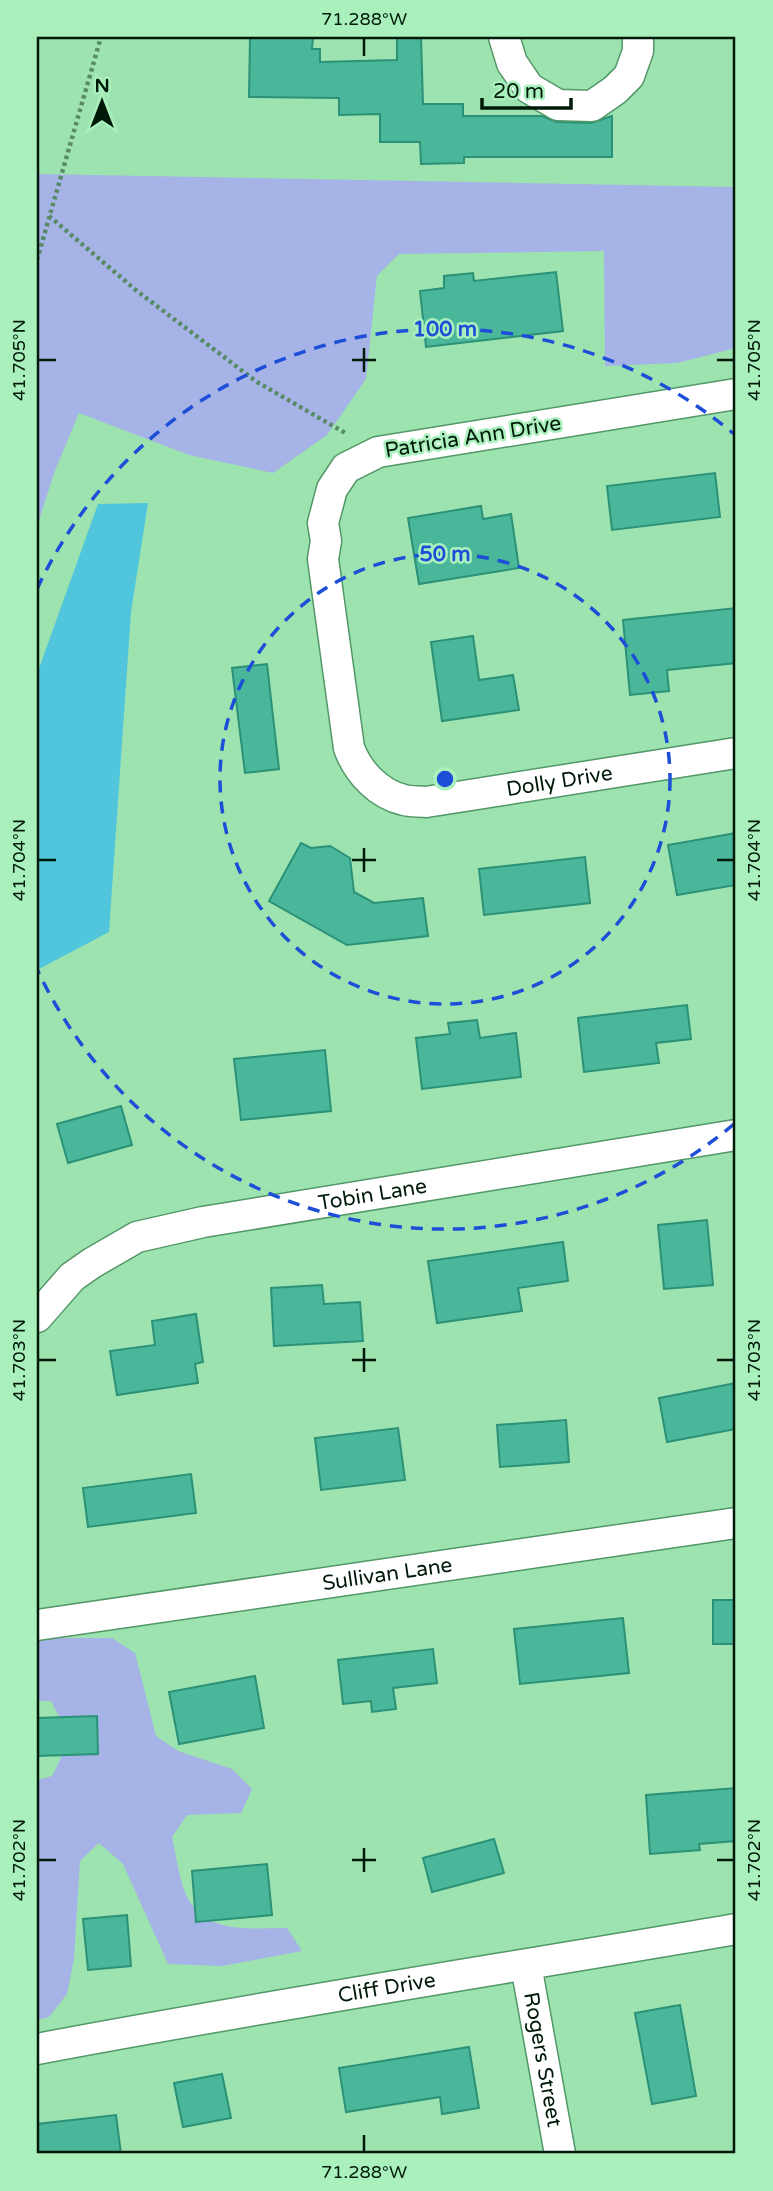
<svg xmlns="http://www.w3.org/2000/svg" width="773" height="2191" viewBox="0 0 773 2191" font-family="'Varela Round',sans-serif">
<style>
.green{fill:#a5b3e6}
.water{fill:#50c5dc}
.building{fill:#4bb79a;stroke:#2b9177;stroke-width:2}
.lines{fill:none;stroke-linecap:round;stroke-linejoin:round}
.minor-casing{stroke:#539768;stroke-width:33}
.path{stroke:#588a66;stroke-width:4.5;stroke-dasharray:3.5 3.5;stroke-linecap:butt}
.minor{stroke:#fff;stroke-width:30}
.ticks{fill:none;stroke:#001a09;stroke-width:2.5}
.ring{fill:none;stroke:#1d4ed8;stroke-width:3.5;stroke-dasharray:12 9}
.labels{text-anchor:middle;dominant-baseline:central;stroke-width:5;stroke-linejoin:round;paint-order:stroke}
.street-label{font-size:21px;fill:#001a09;stroke:#aaf0bd}
.centre{fill:#1d4ed8;stroke:#aaf0bd;stroke-width:3.5}
.ring-label{font-size:21px;text-anchor:middle;font-weight:bold;fill:#1d4ed8;stroke:#aaf0bd;stroke-width:5;stroke-linejoin:round;paint-order:stroke}
.neatline{fill:none;stroke:#001a09;stroke-width:2.5}
.ticks-label{font-size:18px;text-anchor:middle;fill:#001a09}
</style>
<rect width="100%" height="100%" fill="#9de3b0"/>
<!-- green -->
<path class="green" d="M 37,174 L 736,187 L 736,348 L 677,363 L 605,366 L 604,251 L 399,254 L 377,276 L 366,379 L 327,435 L 273,473 L 189,455 L 79,413 L 54,473 L 37,527 Z
M 37,1638 L 112,1638 L 135,1653 L 156,1736 L 178,1751 L 232,1769 L 252,1789 L 241,1813 L 187,1815 L 172,1837 C 176,1854 179,1879 186,1895 C 205,1935 249,1928 287,1928 L 302,1951 L 222,1966 L 168,1964 L 123,1864 L 99,1843 L 80,1861 L 74,1959 L 67,1994 L 49,2017 L 37,2020 L 37,1780 L 52,1776 C 70,1742 70,1735 51,1701 L 37,1701 Z"/>
<!-- water -->
<path class="water" d="M 148,503 L 131,612 L 109,932 L 37,970 L 37,674 L 98,504 Z"/>
<!-- building -->
<path class="building" d="M 250,37 L 313,37 L 312,49 L 320,49 L 320,62 L 397,60 L 397,37 L 421,37 L 423,104 L 463,104 L 463,116 L 542,116 L 557,122 L 591,123 L 612,116 L 612,157 L 464,157 L 464,163 L 421,164 L 420,142 L 380,142 L 380,114 L 339,115 L 339,98 L 249,97 Z
M 556,272 L 563,331 L 426,347 L 420,291 L 444,288 L 444,276 L 473,273 L 474,281 Z
M 715,473 L 720,517 L 612,530 L 607,486 Z
M 481,506 L 483,519 L 511,514 L 519,568 L 419,584 L 408,518 Z
M 736,608 L 736,663 L 667,670 L 669,691 L 630,695 L 623,620 Z
M 473,636 L 479,680 L 513,675 L 519,710 L 442,721 L 431,642 Z
M 267,664 L 279,769 L 245,773 L 232,668 Z
M 736,833 L 736,885 L 677,895 L 668,845 Z
M 301,843 L 311,848 L 330,846 L 350,858 L 354,892 L 374,903 L 423,898 L 428,936 L 347,945 L 269,901 Z
M 585,857 L 590,903 L 484,915 L 479,869 Z
M 687,1005 L 691,1039 L 656,1043 L 659,1063 L 584,1072 L 578,1018 Z
M 477,1020 L 480,1038 L 516,1033 L 521,1077 L 422,1089 L 416,1038 L 450,1034 L 448,1023 Z
M 325,1050 L 331,1111 L 241,1120 L 234,1059 Z
M 121,1106 L 132,1145 L 68,1163 L 57,1124 Z
M 707,1220 L 713,1285 L 664,1289 L 658,1225 Z
M 563,1242 L 568,1281 L 518,1288 L 522,1311 L 437,1323 L 428,1261 Z
M 322,1285 L 324,1304 L 360,1302 L 363,1341 L 274,1346 L 271,1288 Z
M 196,1314 L 203,1362 L 195,1364 L 198,1383 L 117,1395 L 110,1351 L 155,1345 L 152,1321 Z
M 736,1383 L 736,1429 L 667,1442 L 659,1398 Z
M 566,1420 L 569,1462 L 500,1467 L 497,1425 Z
M 398,1428 L 405,1480 L 321,1490 L 315,1438 Z
M 191,1474 L 196,1513 L 88,1527 L 83,1488 Z
M 713,1600 L 736,1600 L 736,1644 L 713,1644 Z
M 623,1618 L 629,1673 L 520,1684 L 514,1629 Z
M 433,1649 L 437,1683 L 393,1688 L 396,1709 L 372,1712 L 371,1701 L 343,1704 L 338,1660 Z
M 255,1676 L 264,1728 L 179,1744 L 169,1692 Z
M 97,1716 L 98,1754 L 37,1756 L 37,1718 Z
M 736,1788 L 736,1841 L 699,1844 L 700,1850 L 650,1854 L 646,1795 Z
M 494,1839 L 504,1873 L 432,1892 L 423,1858 Z
M 267,1864 L 272,1915 L 196,1922 L 192,1871 Z
M 127,1915 L 131,1966 L 88,1970 L 83,1919 Z
M 680,2005 L 696,2096 L 652,2104 L 635,2013 Z
M 469,2047 L 479,2108 L 442,2114 L 440,2097 L 346,2112 L 339,2068 Z
M 222,2074 L 231,2118 L 183,2127 L 174,2083 Z
M 116,2115 L 121,2154 L 37,2154 L 37,2124 Z"/>
<g class="lines">
<!-- minor casing -->
<g class="minor-casing">
<g id="minor">
<path d="M 504,37 L 512,63 L 529,88 L 558,105 L 592,106 L 615,90 L 629,76 L 638,51 L 638,37"/>
<path id="s1" d="M 736,394 L 378,452 L 346,468 L 332,489 L 323,523 L 326,541 L 323,559 L 349,748 C 358,772 378,794 404,800 C 411,802 419,801 426,802 L 736,753"/>
<path id="s2" d="M 37,1317 L 72,1277 L 92,1263 L 137,1237 L 203,1222 L 736,1135"/>
<path id="s3" d="M 37,1625 L 736,1523"/>
<path id="s4" d="M 526,1965 L 560,2154"/>
<path id="s5" d="M 37,2049 C 269,2005 503,1969 736,1929"/>
</g>
</g>
<!-- path -->
<path class="path" d="M 49,216 L 137,291 L 257,382 L 347,434
M 37,260 L 101,37"/>
<!-- minor -->
<use href="#minor" class="minor"/>
</g>
<!-- ticks -->
<path class="ticks" d="M 364,38 L 364,56M 364,348 L 364,372M 38,360 L 56,360M 352,360 L 376,360M 717,360 L 734,360M 364,848 L 364,872M 38,860 L 56,860M 352,860 L 376,860M 717,860 L 734,860M 364,1348 L 364,1372M 38,1360 L 56,1360M 352,1360 L 376,1360M 717,1360 L 734,1360M 364,1848 L 364,1872M 38,1860 L 56,1860M 352,1860 L 376,1860M 717,1860 L 734,1860M 364,2135 L 364,2152"/>
<!-- distance rings -->
<g class="ring">
<circle cx="445" cy="779" r="225"/>
<path d="M734 1124A450 450 0 0 1 37 969M37 589A450 450 0 0 1 734 434"/>
</g>
<g class="labels">
<!-- street labels -->
<g class="street-label">
<text transform="translate(473 437) rotate(-9)">Patricia Ann Drive</text>
<text stroke="none"><textPath href="#s1" startOffset="922">Dolly Drive</textPath></text>
<text stroke="none"><textPath href="#s2" startOffset="369">Tobin Lane</textPath></text>
<text stroke="none"><textPath href="#s3" startOffset="354">Sullivan Lane</textPath></text>
<text stroke="none"><textPath href="#s5" startOffset="355">Cliff Drive</textPath></text>
<text stroke="none"><textPath href="#s4" startOffset="96">Rogers Street</textPath></text>
</g>
</g>
<circle cx="445" cy="779" r="10" class="centre"/>
<g class="ring-label">
<text x="445" y="336">100 m</text>
<text x="445" y="561">50 m</text>
</g>
<!-- border -->
<rect width="773" height="2191" fill="none" stroke="#aaf0bd" stroke-width="77"/>
<!-- north arrow -->
<g transform="translate(102 102)" stroke="#aaf0bd" stroke-width="5" paint-order="stroke">
<path d="M0-5L12 26L0 18L-12 26Z" fill="#001a09"/>
<text y="-10" font-size="19" font-weight="bold" text-anchor="middle" fill="#001a09">N</text>
</g>
<!-- scale -->
<path d="M482 98v10h89v-10" fill="none" stroke="#001a09" stroke-width="3.5"/>
<text x="493" y="98" font-size="21" fill="#001a09" stroke="#aaf0bd" stroke-width="5" paint-order="stroke">20 m</text>
<rect x="38" y="38" width="696" height="2114" class="neatline"/>
<g class="ticks-label">
<text x="364" y="25">71.288°W</text>
<text transform="translate(19 360) rotate(-90)" y="6">41.705°N</text>
<text transform="translate(754 360) rotate(-90)" y="6">41.705°N</text>
<text transform="translate(19 860) rotate(-90)" y="6">41.704°N</text>
<text transform="translate(754 860) rotate(-90)" y="6">41.704°N</text>
<text transform="translate(19 1360) rotate(-90)" y="6">41.703°N</text>
<text transform="translate(754 1360) rotate(-90)" y="6">41.703°N</text>
<text transform="translate(19 1860) rotate(-90)" y="6">41.702°N</text>
<text transform="translate(754 1860) rotate(-90)" y="6">41.702°N</text>
<text x="364" y="2178">71.288°W</text>
</g>
</svg>
